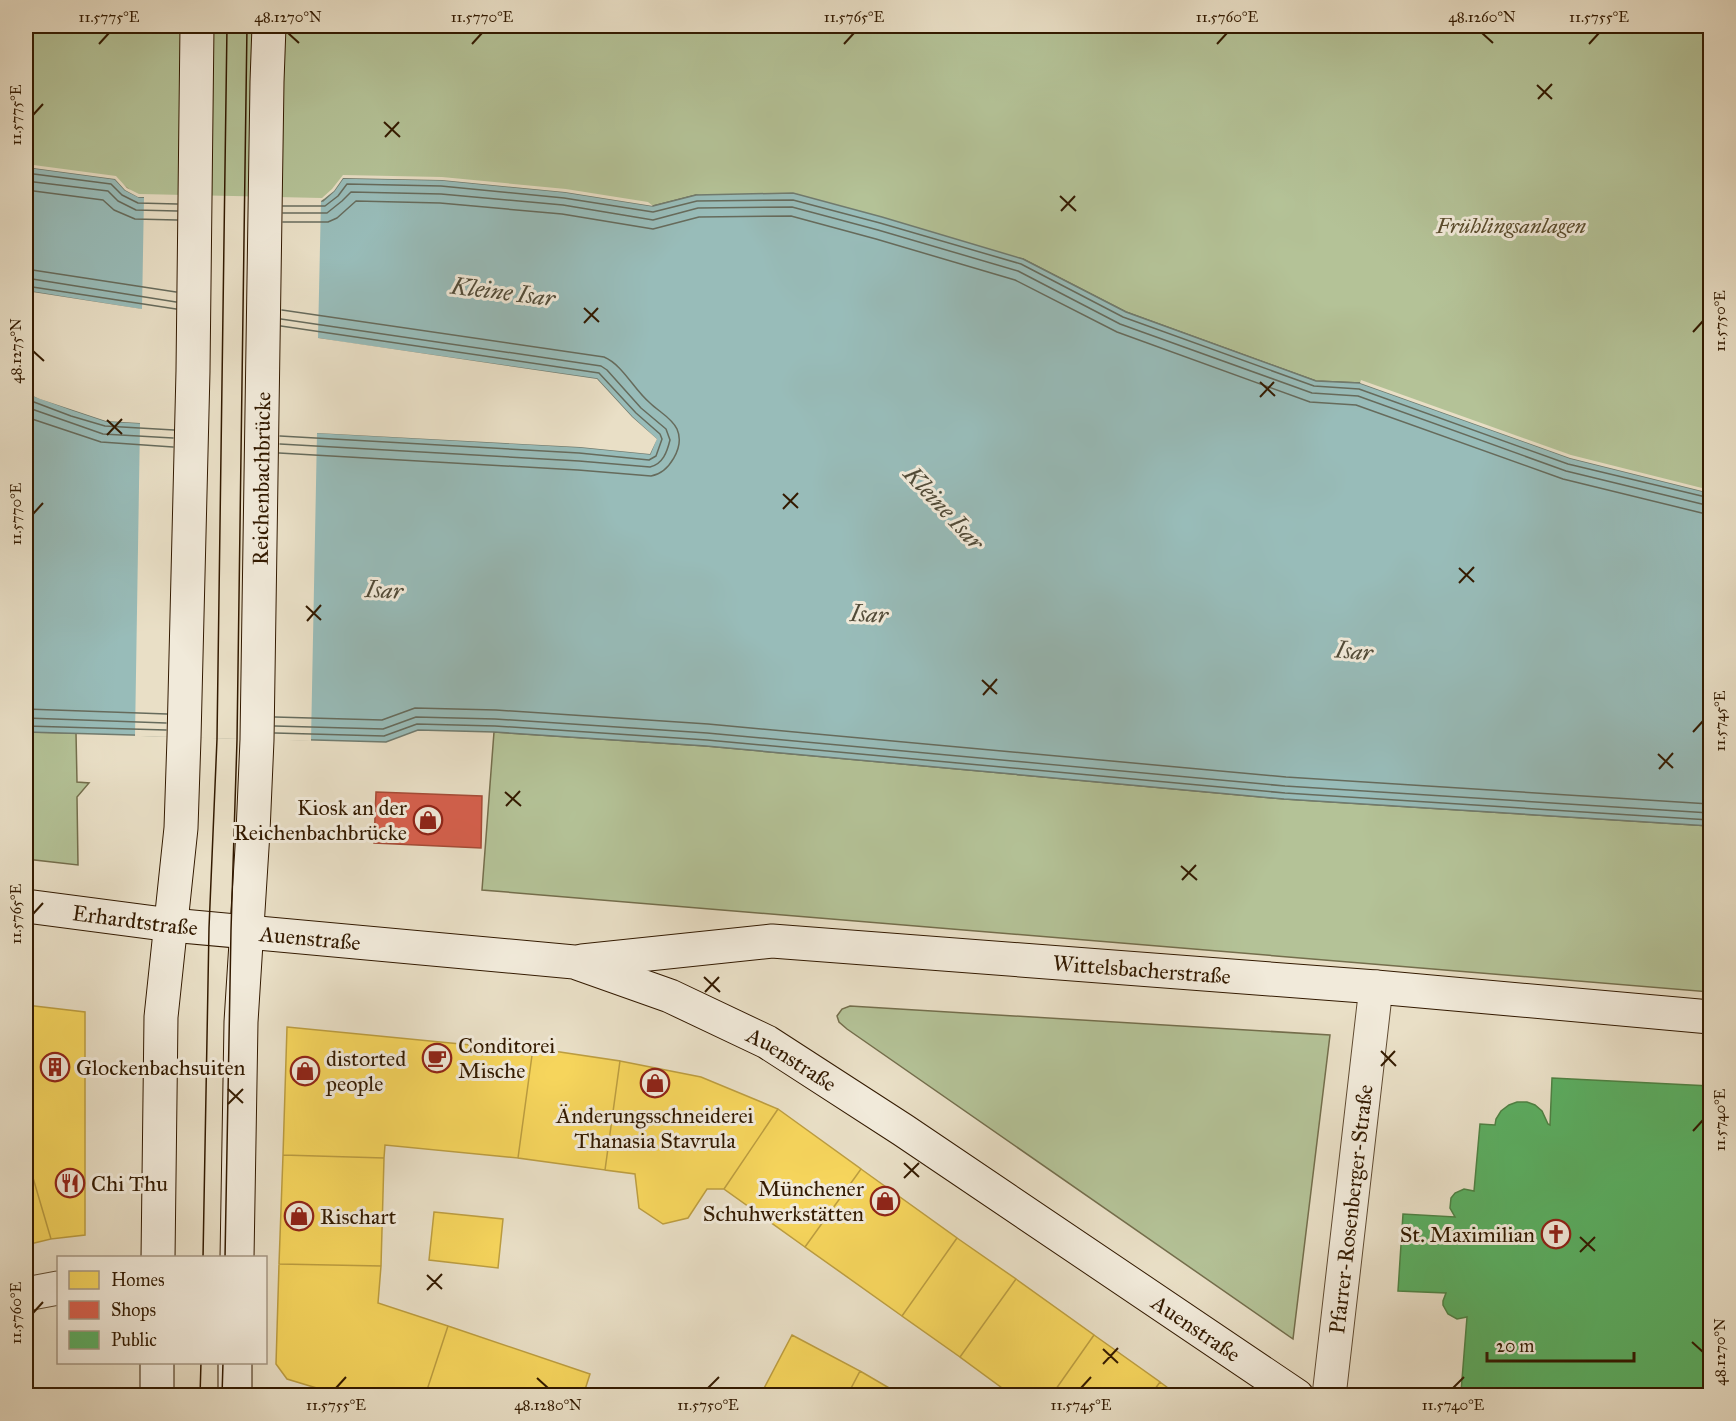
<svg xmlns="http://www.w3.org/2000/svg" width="1736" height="1421" viewBox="0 0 1736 1421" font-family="'IM FELL Great Primer',serif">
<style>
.green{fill:#b4c297;stroke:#746e4c;stroke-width:1.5}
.water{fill:#98bcb9;stroke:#707b6f;stroke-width:1.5}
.pier{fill:#e9dfc6}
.homes{fill:#f6d55c;stroke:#bc9d40;stroke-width:1.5}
.shops{fill:#d6604d;stroke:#a54b36;stroke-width:1.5}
.public{fill:#5aae61;stroke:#4e8244;stroke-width:1.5}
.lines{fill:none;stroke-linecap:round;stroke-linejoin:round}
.shore{stroke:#666b5c;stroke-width:1.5}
.street-casing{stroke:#604b32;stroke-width:35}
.secondary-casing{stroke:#331a00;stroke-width:35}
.street{stroke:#f1eada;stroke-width:33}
.secondary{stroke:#f1eada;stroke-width:33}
.tram{stroke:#331a00;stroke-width:1.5}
.ticks{fill:none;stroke:#331a00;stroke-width:2}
.labels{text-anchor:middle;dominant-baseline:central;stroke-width:6;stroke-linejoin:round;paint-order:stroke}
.park-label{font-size:22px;font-style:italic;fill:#5a4c2d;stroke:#f1eada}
.street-label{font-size:22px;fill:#331a00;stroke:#f1eada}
.poi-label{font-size:22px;fill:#331a00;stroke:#f1eada;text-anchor:start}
.water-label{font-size:24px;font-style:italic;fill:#514b38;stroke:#f1eada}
.neatline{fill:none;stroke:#331a00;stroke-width:2}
.ticks-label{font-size:15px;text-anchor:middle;fill:#331a00}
</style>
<rect width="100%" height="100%" fill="#e9dfc6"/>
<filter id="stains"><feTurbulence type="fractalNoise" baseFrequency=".00333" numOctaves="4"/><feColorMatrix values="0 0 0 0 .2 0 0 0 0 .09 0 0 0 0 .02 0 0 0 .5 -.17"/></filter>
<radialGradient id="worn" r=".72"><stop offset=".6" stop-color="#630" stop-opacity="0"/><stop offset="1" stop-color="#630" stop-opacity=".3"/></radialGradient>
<!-- green -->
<path class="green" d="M 26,26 L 1710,26 L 1710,493 L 1570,458 L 1360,383 L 1316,381 L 1126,312 L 1023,259 L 696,195 L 653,206 L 138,197 L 115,179 L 26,167 Z
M 26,732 L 76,733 L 77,782 L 89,783 L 77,797 L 78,865 L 26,859 Z
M 494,732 L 706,746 L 1284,799 L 1710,826 L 1710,992 L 482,890 Z
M 850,1006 L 1330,1035 L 1293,1339 L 847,1029 L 839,1022 L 837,1016 L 842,1009 Z"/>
<!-- water -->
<path class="water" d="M 26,167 L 115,179 L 125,190 L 139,197 L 323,201 L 334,191 L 343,178 L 442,180 L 565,192 L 653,206 L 696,195 L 793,193 L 882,217 L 1023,259 L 1126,312 L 1316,381 L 1360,383 L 1570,458 L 1710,493 L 1710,826 L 1284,799 L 706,746 L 494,732 L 418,730 L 386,742 L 26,732 L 26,393 L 73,410 L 106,421 L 580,447 L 650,454 L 656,439 L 632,417 L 597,379 L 345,343 L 26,291 Z"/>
<!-- pier -->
<path class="pier" d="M 26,164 L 116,176 L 127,188 L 139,194 L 322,198 L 332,189 L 343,175 L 442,177 L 566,189 L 648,202 L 653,206 L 565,192 L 442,180 L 343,178 L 334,191 L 321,201 L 318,338 L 597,379 L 632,417 L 657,439 L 650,454 L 580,447 L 317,433 L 311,741 L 135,736 L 140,423 L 106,421 L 40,399 L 26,393 L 26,390 L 74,408 L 107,418 L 580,444 L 648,451 L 653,439 L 629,419 L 596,382 L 345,346 L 26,294 L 26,291 L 142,309 L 144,197 L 138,197 L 125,190 L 115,179 L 26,167 Z
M 1361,380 L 1571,455 L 1710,490 L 1710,493 L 1570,458 L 1360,383 Z"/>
<!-- homes -->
<path class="homes" d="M 26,1005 L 85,1012 L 85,1235 L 51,1239 L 26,1154 Z
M 287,1027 L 471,1045 L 533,1048 L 518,1158 L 385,1145 L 384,1158 L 283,1155 Z
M 533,1048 L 620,1061 L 605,1170 L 518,1158 Z
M 620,1061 L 701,1077 L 778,1109 L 724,1189 L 707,1189 L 688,1218 L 663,1224 L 639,1208 L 635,1174 L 605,1170 Z
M 778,1109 L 861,1169 L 805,1247 L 724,1189 Z
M 26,1154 L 51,1239 L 26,1245 Z
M 283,1155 L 384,1158 L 381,1266 L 279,1264 Z
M 861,1169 L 957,1238 L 902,1316 L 805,1247 Z
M 434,1212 L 503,1219 L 498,1268 L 429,1260 Z
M 957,1238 L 1016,1279 L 960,1357 L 902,1316 Z
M 279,1264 L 381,1266 L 378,1303 L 448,1326 L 425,1396 L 343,1396 L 287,1379 L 276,1364 Z
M 1016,1279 L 1094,1335 L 1051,1396 L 1013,1396 L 960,1357 Z
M 448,1326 L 590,1374 L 583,1396 L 425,1396 Z
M 792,1335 L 860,1371 L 847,1396 L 760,1396 Z
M 1094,1335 L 1160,1382 L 1150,1396 L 1051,1396 Z
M 860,1371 L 903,1396 L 847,1396 Z
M 1160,1382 L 1179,1396 L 1150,1396 Z"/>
<!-- shops -->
<path class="shops" d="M 376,792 L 482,796 L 481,848 L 374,843 Z"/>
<!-- public -->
<path class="public" d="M 1552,1078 L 1710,1086 L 1710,1396 L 1561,1396 L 1526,1394 L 1525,1396 L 1474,1396 L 1473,1392 L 1461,1392 L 1467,1317 L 1457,1319 L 1448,1314 L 1443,1305 L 1443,1301 L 1446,1293 L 1398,1291 L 1403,1214 L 1455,1217 L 1450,1208 L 1451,1198 L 1455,1193 L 1464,1189 L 1474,1191 L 1480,1124 L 1495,1125 L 1496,1119 L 1501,1111 L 1509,1105 L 1517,1102 L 1527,1102 L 1535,1105 L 1542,1111 L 1548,1124 L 1550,1125 Z"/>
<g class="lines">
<!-- shore -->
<path class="shore" d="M 26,173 L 111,184 L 122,195 L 138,203 L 177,204
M 26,181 L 108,191 L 118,201 L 136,210 L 177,211
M 26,190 L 103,200 L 114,210 L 135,219 L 177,220
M 283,206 L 325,206 L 338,196 L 347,184 L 441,186 L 564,198 L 653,212 L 697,201 L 793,200 L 880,223 L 1021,264 L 1123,317 L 1314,386 L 1359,389 L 1568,464 L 1710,498
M 283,213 L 327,213 L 342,201 L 351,192 L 441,194 L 563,205 L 653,220 L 698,208 L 792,207 L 878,230 L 1018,271 L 1120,324 L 1312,393 L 1358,396 L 1566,471 L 1710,506
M 283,222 L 328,222 L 337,218 L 356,201 L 440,203 L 562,214 L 653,229 L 699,217 L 791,216 L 876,239 L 1015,280 L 1117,332 L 1310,402 L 1356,405 L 1563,479 L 1710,515
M 26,269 L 176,292
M 26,278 L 176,302
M 26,286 L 176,309
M 26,399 L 71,416 L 105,426 L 174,430
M 26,407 L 103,434 L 173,438
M 26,417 L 101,442 L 173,447
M 280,436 L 579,453 L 649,460 L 656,456 L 662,439 L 660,434 L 636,413 L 599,373 L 281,326
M 280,444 L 579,461 L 650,467 C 663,464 667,452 670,440 L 666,429 L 641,408 L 607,370 L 601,366 L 281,319
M 279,453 L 578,470 L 651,476 C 669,473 685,447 677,429 C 672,418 658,411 650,403 C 634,390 623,365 604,357 L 282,310
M 26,709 L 167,714
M 275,717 L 382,720 L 415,708 L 496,710 L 708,724 L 1286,777 L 1710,804
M 26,718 L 166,723
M 26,726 L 166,730
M 275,726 L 383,729 L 416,717 L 495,719 L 707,733 L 1285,786 L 1710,813
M 275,733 L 384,736 L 417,724 L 495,726 L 707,740 L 1285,793 L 1710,820"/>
<!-- street casing -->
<g class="street-casing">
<g id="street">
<path d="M 26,1294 L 58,1288"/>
<path id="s1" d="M 1329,1396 L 1376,987"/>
</g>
</g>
<!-- secondary casing -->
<g class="secondary-casing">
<g id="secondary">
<path id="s2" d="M 26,906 L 171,925 L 574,962 L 670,996 L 767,1042 L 903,1130 L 1297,1396"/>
<path id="s3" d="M 582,961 L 772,941 L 1376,987 L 1710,1017"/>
<path d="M 158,1258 L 161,1017 L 181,828 L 184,738 L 193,371 L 197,26"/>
<path id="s4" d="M 237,1258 L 241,1022 L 253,832 L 257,740 L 267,82 L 269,26"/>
<path d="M 157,1396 L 157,1362"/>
<path d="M 235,1396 L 235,1362"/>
</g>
</g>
<!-- street -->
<use href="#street" class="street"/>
<!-- secondary -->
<use href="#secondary" class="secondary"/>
<!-- tram -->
<path class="tram" d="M 203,1258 L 209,928 L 217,739 L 227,26
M 225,1258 L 231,930 L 237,740 L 247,26
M 200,1396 L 201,1362
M 222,1396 L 223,1362"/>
</g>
<!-- ticks -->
<path class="ticks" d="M 288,33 L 299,43M 1482,33 L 1493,43M 99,44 L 109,33M 472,44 L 482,33M 844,44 L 854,33M 1217,44 L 1227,33M 1589,44 L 1599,33M 1537,85 L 1552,99M 1538,99 L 1552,84M 33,115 L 43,104M 384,122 L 400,137M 385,137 L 399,122M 1060,196 L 1076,211M 1061,211 L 1075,196M 584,308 L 599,322M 584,323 L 598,308M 1693,332 L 1703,321M 33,351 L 44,361M 1260,382 L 1275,396M 1260,397 L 1274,382M 107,420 L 122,434M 107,435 L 122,419M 783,494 L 798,508M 783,509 L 798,493M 33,514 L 43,503M 1459,568 L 1474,582M 1459,583 L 1474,567M 306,606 L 321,620M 307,621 L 321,605M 982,680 L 997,694M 983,695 L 997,679M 1693,732 L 1703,721M 1658,754 L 1673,768M 1659,769 L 1673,753M 505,792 L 521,806M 506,806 L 520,791M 1181,866 L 1197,880M 1182,880 L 1196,865M 33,914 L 43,903M 704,977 L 720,992M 705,992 L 719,977M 1381,1051 L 1396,1066M 1381,1066 L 1395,1051M 228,1089 L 243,1103M 228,1104 L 243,1089M 1693,1131 L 1703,1120M 904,1163 L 919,1177M 904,1178 L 919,1163M 1580,1237 L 1595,1251M 1580,1252 L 1595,1237M 427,1275 L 442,1289M 427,1290 L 442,1274M 33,1313 L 43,1302M 1692,1342 L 1703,1352M 1103,1349 L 1118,1363M 1103,1364 L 1118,1348M 537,1378 L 548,1388M 336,1388 L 346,1377M 708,1388 L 719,1377M 1081,1388 L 1091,1377M 1453,1388 L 1464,1377"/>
<!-- icons -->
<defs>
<g id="shop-ring" transform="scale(1.5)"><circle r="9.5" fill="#f1eada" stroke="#8f2418" stroke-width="1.5"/><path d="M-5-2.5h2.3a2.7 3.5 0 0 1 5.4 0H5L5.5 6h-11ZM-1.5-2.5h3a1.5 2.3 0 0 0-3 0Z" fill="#8f2418"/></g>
<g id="cafe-ring" transform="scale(1.5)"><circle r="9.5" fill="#f1eada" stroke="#8f2418" stroke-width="1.5"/><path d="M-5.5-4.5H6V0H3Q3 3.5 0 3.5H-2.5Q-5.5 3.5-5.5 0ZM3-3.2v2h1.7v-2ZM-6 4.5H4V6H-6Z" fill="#8f2418"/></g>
<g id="building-ring" transform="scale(1.5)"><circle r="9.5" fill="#f1eada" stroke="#8f2418" stroke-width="1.5"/><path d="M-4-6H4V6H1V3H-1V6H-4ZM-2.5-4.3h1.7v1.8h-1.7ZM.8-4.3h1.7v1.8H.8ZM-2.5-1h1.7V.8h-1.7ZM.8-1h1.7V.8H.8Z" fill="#8f2418"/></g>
<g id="restaurant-ring" transform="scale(1.5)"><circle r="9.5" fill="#f1eada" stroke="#8f2418" stroke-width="1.5"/><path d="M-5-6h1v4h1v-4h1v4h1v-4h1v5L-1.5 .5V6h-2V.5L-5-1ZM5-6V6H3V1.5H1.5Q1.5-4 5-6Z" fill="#8f2418"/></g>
<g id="church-ring" transform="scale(1.5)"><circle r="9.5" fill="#f1eada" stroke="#8f2418" stroke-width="1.5"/><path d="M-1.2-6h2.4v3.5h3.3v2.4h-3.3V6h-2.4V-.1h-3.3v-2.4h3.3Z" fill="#8f2418"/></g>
</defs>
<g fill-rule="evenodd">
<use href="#shop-ring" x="428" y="820"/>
<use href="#cafe-ring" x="437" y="1058"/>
<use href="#building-ring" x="55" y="1067"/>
<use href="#shop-ring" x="305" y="1071"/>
<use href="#shop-ring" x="655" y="1083"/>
<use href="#restaurant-ring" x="70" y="1183"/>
<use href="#shop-ring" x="885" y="1201"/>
<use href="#shop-ring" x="299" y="1216"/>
<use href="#church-ring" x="1556" y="1234"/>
</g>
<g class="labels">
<!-- park labels -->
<g class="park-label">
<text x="1511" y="225">Frühlingsanlagen</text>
</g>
<!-- street labels -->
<g class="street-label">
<text stroke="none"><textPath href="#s4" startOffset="780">Reichenbachbrücke</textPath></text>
<text stroke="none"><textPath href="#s2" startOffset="110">Erhardtstraße</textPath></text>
<text stroke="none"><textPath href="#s2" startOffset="286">Auenstraße</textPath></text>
<text stroke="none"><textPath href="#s3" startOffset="562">Wittelsbacherstraße</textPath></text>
<text stroke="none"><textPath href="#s2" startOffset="790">Auenstraße</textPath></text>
<text stroke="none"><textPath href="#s1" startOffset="188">Pfarrer-Rosenberger-Straße</textPath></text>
<text stroke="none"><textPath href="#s2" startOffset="1276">Auenstraße</textPath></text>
</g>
<!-- poi labels -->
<g class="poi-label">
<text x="407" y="807" text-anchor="end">Kiosk an der<tspan x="407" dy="25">Reichenbachbrücke</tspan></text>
<text x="458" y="1045">Conditorei<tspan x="458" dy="25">Mische</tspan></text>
<text x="326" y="1058">distorted<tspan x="326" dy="25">people</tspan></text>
<text x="76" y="1067">Glockenbachsuiten</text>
<text x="655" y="1115" text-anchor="middle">Änderungsschneiderei<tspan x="655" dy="25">Thanasia Stavrula</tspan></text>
<text x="91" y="1183">Chi Thu</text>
<text x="864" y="1188" text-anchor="end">Münchener<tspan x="864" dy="25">Schuhwerkstätten</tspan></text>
<text x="320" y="1216">Rischart</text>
<text x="1535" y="1234" text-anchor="end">St. Maximilian</text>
</g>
<!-- water labels -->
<g class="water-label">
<text transform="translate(503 292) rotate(7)">Kleine Isar</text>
<text transform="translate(944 508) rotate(47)">Kleine Isar</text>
<text transform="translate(384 590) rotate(3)">Isar</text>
<text transform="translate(869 614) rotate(3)">Isar</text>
<text transform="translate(1354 651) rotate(5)">Isar</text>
</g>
</g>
<!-- margin -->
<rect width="1736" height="1421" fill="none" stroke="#e9dfc6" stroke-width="66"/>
<!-- legend -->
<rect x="57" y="1256" width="210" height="108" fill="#f1eada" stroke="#a59783" stroke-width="1.5"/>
<rect x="69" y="1271" width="30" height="18" fill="#f6d55c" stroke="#a59783" stroke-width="1.5"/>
<text x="111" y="1286" font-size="18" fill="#331a00">Homes</text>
<rect x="69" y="1301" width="30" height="18" fill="#d6604d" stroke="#a59783" stroke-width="1.5"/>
<text x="111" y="1316" font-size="18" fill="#331a00">Shops</text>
<rect x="69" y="1331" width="30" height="18" fill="#5aae61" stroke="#a59783" stroke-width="1.5"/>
<text x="111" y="1346" font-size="18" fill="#331a00">Public</text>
<!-- scale -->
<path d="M1487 1352v9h147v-9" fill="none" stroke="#331a00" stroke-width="3"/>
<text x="1496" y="1352" font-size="18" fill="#331a00" stroke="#f1eada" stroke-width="4.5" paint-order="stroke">20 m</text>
<rect x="33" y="33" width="1670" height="1355" class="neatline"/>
<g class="ticks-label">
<text x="109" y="22">11.5775°E</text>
<text x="288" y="22">48.1270°N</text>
<text x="482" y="22">11.5770°E</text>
<text x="854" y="22">11.5765°E</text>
<text x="1227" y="22">11.5760°E</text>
<text x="1482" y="22">48.1260°N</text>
<text x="1599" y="22">11.5755°E</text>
<text transform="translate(16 115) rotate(-90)" y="5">11.5775°E</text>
<text transform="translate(1720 321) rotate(-90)" y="5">11.5750°E</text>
<text transform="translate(16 351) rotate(-90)" y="5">48.1275°N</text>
<text transform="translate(16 514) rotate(-90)" y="5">11.5770°E</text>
<text transform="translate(1720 721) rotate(-90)" y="5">11.5745°E</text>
<text transform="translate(16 914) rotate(-90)" y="5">11.5765°E</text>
<text transform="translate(1720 1120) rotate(-90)" y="5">11.5740°E</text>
<text transform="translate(16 1313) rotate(-90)" y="5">11.5760°E</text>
<text transform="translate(1720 1352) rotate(-90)" y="5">48.1270°N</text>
<text x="336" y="1410">11.5755°E</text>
<text x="548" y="1410">48.1280°N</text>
<text x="708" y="1410">11.5750°E</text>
<text x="1081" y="1410">11.5745°E</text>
<text x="1453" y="1410">11.5740°E</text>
</g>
<rect width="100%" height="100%" filter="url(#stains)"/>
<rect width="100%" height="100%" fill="url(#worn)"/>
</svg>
